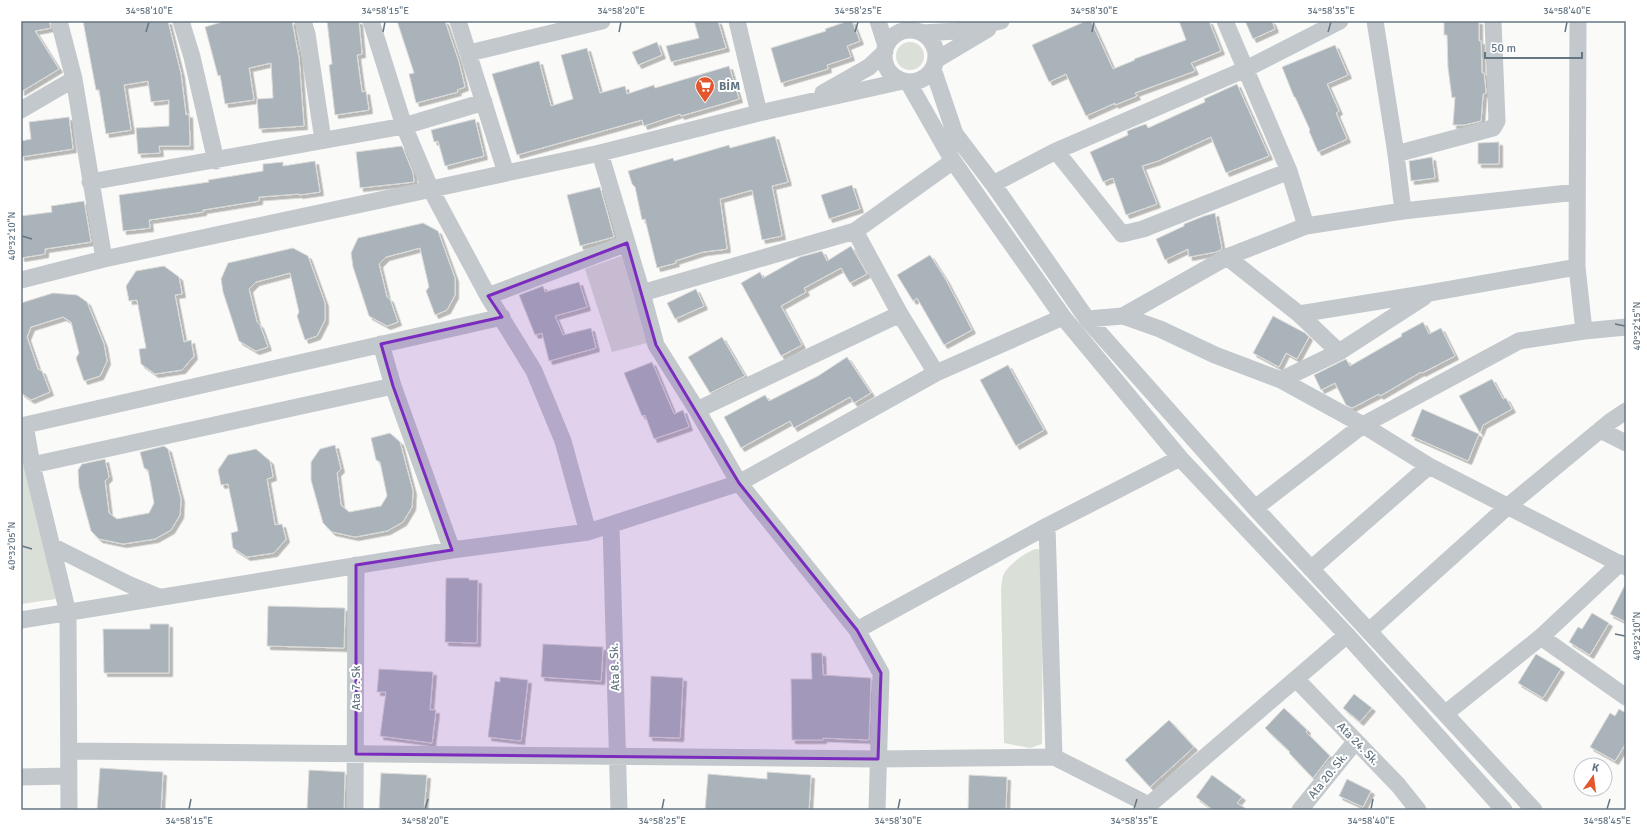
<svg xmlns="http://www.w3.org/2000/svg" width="1647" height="831" viewBox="0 0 1647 831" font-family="Signika,sans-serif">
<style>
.green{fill:#dadfd7}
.building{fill:#aab3b9;stroke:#dcdcda;filter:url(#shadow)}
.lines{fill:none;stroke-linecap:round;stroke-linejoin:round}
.minor{stroke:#c3c8cc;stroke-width:17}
.marked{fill:#7b2cbf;fill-opacity:0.2;stroke:#7b2cbf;stroke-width:3;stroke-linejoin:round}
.ticks{fill:none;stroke:#657683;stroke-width:1.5}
.labels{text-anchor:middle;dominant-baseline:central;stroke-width:4;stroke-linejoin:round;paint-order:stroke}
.poi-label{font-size:12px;font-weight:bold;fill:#657683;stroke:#fff;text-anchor:start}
.street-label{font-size:12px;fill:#657683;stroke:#fff}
.neatline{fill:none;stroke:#657683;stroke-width:1.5}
.ticks-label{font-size:10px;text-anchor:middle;fill:#657683}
</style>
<defs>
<filter id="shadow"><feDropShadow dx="3.5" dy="3.5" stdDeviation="0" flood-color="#0004"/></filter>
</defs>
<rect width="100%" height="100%" fill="#fafaf8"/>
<!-- green -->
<path class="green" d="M896 56a14 14 0 1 1 28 0a14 14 0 1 1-28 0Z
M 624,255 L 651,342 L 612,352 L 585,269 Z
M 21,445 L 56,599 L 21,604 Z
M 1036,549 L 1043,550 L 1042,744 L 1030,748 L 1004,743 L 1001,588 C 1002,583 1002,576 1005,572 C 1011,563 1026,552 1036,549 Z"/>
<!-- building -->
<path class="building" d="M 21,21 L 49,21 L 51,28 L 35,31 L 59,69 L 21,92 Z
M 83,21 L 168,21 L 181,74 L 186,115 L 189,114 L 190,146 L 159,146 L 160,153 L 138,154 L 136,128 L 169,126 L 169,100 L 151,102 L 148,81 L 124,85 L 131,130 L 106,134 L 99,90 L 96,90 Z
M 225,21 L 292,21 L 299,58 L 304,126 L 259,129 L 257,99 L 273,98 L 271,63 L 249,68 L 254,100 L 225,104 L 220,75 L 218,76 L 205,27 Z
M 327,21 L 359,21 L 362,54 L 357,55 L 362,92 L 366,91 L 369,110 L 335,115 L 329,65 L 332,64 Z
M 397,21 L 445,21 L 459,62 L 465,87 L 457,90 L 458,92 L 416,103 L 409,74 L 414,73 Z
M 694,21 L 718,21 L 726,48 L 671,62 L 666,46 L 699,38 Z
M 848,21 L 852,21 L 860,41 L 847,46 L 851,57 L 827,65 L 828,69 L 781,83 L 771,48 L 826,31 L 825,29 Z
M 1086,21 L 1091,21 L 1113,69 L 1135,60 L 1134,59 L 1186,40 L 1179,21 L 1209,21 L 1221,51 L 1191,63 L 1195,71 L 1135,93 L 1137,96 L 1115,105 L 1115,103 L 1086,116 L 1066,74 L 1049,82 L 1032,45 Z
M 1245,21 L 1272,21 L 1275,29 L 1253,39 Z
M 1444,21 L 1479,21 L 1479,41 L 1481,41 L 1482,73 L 1484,73 L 1486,93 L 1483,94 L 1481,121 L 1464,125 L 1453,125 L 1455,97 L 1452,98 L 1448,68 L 1447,35 L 1444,35 Z
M 657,42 L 662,55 L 638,65 L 632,52 Z
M 1335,45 L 1348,75 L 1327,84 L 1339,111 L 1336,113 L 1347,139 L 1318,152 L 1309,131 L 1310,130 L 1295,97 L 1294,97 L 1282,67 Z
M 587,48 L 600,93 L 625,86 L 627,94 L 654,85 L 655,88 L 729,66 L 739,99 L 681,116 L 680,114 L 644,126 L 642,120 L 517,155 L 492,74 L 539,61 L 551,106 L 573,99 L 561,55 Z
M 1237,84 L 1269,156 L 1226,173 L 1211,137 L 1158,161 L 1142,166 L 1157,204 L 1126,215 L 1113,178 L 1103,182 L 1090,152 L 1128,135 L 1127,131 L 1140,126 L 1146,124 L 1148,128 L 1205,102 L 1204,99 Z
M 69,117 L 73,149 L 21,157 L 21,141 L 31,139 L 29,122 Z
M 475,119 L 484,156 L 445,166 L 438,141 L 434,142 L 431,130 Z
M 775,136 L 788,182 L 772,186 L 782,236 L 762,240 L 752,190 L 720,199 L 727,249 L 703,252 L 675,261 L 676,263 L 657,268 L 645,219 L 642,220 L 635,187 L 632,184 L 628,171 L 673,158 L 674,161 L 729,145 L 730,148 Z
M 1499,142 L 1499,164 L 1478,164 L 1478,143 Z
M 402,146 L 413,173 L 414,182 L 360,188 L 356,152 Z
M 1432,157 L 1435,178 L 1411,181 L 1409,161 Z
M 315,161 L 320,192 L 299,195 L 299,194 L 259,197 L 259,201 L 203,210 L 203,212 L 149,220 L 150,228 L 123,231 L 119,195 L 209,182 L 208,180 L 263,171 L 263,164 L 283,162 L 283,166 Z
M 852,185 L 860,209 L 829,219 L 821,195 Z
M 600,187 L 614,237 L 580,246 L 567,195 Z
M 84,201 L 91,242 L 45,249 L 45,254 L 21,258 L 21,216 L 52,212 L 51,206 Z
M 1215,213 L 1222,249 L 1216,252 L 1189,257 L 1188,249 L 1165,260 L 1156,239 L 1184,226 L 1184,224 L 1204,216 Z
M 423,223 L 438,231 L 455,278 L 455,295 L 447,310 L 435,315 L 426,291 L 429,287 L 420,248 L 386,257 L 379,264 L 387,297 L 390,299 L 398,322 L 387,326 L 369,316 L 353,267 L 351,253 L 358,238 Z
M 851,246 L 867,274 L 850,283 L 841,268 L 804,288 L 806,292 L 781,306 L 802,345 L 781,356 L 741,283 L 760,272 L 763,278 L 800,257 L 822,251 L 827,261 Z
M 293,248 L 308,256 L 325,303 L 325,320 L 317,336 L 305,340 L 297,316 L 299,312 L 290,273 L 256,282 L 249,289 L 257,322 L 260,325 L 268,347 L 256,351 L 239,341 L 223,292 L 221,279 L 228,263 Z
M 930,255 L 946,280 L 972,330 L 944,345 L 917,298 L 913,301 L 897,275 Z
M 164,266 L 179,277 L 182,294 L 175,295 L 184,342 L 191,340 L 194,356 L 182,370 L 155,374 L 141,364 L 139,349 L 146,348 L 137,300 L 129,301 L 126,286 L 136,271 Z
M 579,282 L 587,307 L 555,316 L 563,335 L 591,328 L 596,348 L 549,361 L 542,333 L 535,335 L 519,295 L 543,286 L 545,292 Z
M 696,289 L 704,306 L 675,319 L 667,303 Z
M 53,293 L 77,295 L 87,302 L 104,344 L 107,361 L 100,376 L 84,381 L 76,358 L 79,353 L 71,322 L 63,317 L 31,327 L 27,337 L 38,369 L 42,371 L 50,392 L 31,400 L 21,393 L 21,303 Z
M 1273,316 L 1305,333 L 1309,337 L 1297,359 L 1286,353 L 1279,367 L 1253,353 Z
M 1423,322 L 1429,334 L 1441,328 L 1455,356 L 1422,373 L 1421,372 L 1380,396 L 1379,394 L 1352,408 L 1346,405 L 1335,383 L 1321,390 L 1314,375 L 1346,359 L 1350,366 L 1402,336 L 1401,334 Z
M 722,337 L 745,376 L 710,393 L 688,357 Z
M 847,357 L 871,393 L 854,403 L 850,397 L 794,428 L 790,421 L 741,448 L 724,417 L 765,395 L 769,401 L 818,376 Z
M 652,362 L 674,414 L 683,410 L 689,427 L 654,439 L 645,415 L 642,416 L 624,373 Z
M 1008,365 L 1044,430 L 1016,446 L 980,380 Z
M 1492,379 L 1503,399 L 1506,398 L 1512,409 L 1483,425 L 1480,433 L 1459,396 Z
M 1422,409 L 1479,434 L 1468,461 L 1411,436 Z
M 390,433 L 400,442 L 413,491 L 412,507 L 403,522 L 387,531 L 355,537 L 332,532 L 323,523 L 311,480 L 311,462 L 320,449 L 335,445 L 341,469 L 337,473 L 341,505 L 349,512 L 381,506 L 387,496 L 380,462 L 376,460 L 371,438 Z
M 164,446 L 168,449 L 181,499 L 180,515 L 171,530 L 155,539 L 123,544 L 99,539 L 91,531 L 79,487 L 78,470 L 82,464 L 105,459 L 109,477 L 105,481 L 109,513 L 117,519 L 149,513 L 154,503 L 148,470 L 144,468 L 140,452 Z
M 256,449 L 270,461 L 273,477 L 267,479 L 275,525 L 282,524 L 286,539 L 274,553 L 247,557 L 233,548 L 231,533 L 238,531 L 228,484 L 221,485 L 218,470 L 228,455 Z
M 446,578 L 469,578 L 469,580 L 478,580 L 477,643 L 445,642 Z
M 1626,583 L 1626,622 L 1610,614 Z
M 268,606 L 345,608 L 344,648 L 267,646 Z
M 1592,613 L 1609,623 L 1590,655 L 1569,642 L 1578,627 L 1582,629 Z
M 150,624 L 169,624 L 169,673 L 104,673 L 103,629 L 150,629 Z
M 543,644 L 603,647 L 601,681 L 541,677 Z
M 811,653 L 822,653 L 823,675 L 871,678 L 869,740 L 823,738 L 823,740 L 792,740 L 791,679 L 812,679 Z
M 1536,654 L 1561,669 L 1543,698 L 1518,683 Z
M 379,669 L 433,672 L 430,710 L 436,710 L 432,743 L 380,736 L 386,692 L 377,692 Z
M 651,676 L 683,678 L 680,738 L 649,737 Z
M 500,677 L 528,680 L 521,741 L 488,737 L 495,681 L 500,682 Z
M 1354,694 L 1372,708 L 1360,722 L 1343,708 Z
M 1284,708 L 1307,730 L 1306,732 L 1330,756 L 1313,778 L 1289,753 L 1290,752 L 1265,728 Z
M 1619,709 L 1626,713 L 1626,743 L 1615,761 L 1590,747 L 1610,713 L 1615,716 Z
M 1169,720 L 1194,747 L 1150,787 L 1125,760 Z
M 100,768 L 163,772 L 161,810 L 97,810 Z
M 309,770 L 345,772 L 344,810 L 307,810 Z
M 767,772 L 811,775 L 809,810 L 705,810 L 708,774 L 767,779 Z
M 381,773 L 427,775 L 424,810 L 379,810 Z
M 969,775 L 1007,777 L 1006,810 L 968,810 Z
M 1212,775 L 1242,797 L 1237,803 L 1248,810 L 1213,810 L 1196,797 Z
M 1347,779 L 1371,791 L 1363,807 L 1339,796 Z"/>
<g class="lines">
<!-- minor -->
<path class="minor" d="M 59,21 L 74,79 L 104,259
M 181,21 L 192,57 L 216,161
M 303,21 L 307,34 L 323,140
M 371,21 L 404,126 L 431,190 L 488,296 L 534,371 L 563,441 L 588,532
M 458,21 L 506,173
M 737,21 L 759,113
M 878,21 L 886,46
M 1225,21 L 1289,171 L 1306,226
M 1375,21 L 1396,154 L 1403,211
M 1578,21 L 1577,267 L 1584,331
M884 56a26 26 0 1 1 52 0a26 26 0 1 1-52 0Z
M 922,33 L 957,31 L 1001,21
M 469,53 L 602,21
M 936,60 L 988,29
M 933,69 L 955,134 L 993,184 L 1087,319 L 1255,508 L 1534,810
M 908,82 L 953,161 L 1063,317 L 1180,458 L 1347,635 L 1504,810
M 823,93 L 869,67 L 885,52
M 21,110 L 74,79
M 1056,151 L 1122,234 L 1143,229 L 1289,171
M 600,153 L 642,293 L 656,345 L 697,410 L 739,483 L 857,630 L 881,673 L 877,810
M 1396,154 L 1493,128 L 1497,121 L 1493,21
M 90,182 L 404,126 L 484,102
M 993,184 L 1056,151 L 1246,69 L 1340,21
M 855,231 L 900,314 L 936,373
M 1227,257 L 1299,314 L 1339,352
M 21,280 L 104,259 L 600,153 L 759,113 L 903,81
M 642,293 L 855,231 L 953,161
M 488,296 L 627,243
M 1299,314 L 1429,293 L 1577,267
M 1123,316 L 1160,329 L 1215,355 L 1281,380 L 1363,425 L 1429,466 L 1626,567
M 1087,319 L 1123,316 L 1227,257 L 1306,226 L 1403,211 L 1577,192
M 381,344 L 393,386 L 452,550
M 1281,380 L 1339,352 L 1424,297
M 697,410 L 900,314
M 25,425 L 32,465 L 68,613 L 69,810
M 21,426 L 502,317
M 1600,430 L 1626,443
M 32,465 L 393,386
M 1255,508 L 1363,425 L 1519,341 L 1584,331 L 1626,327
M 611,525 L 619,810
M 1047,526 L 1054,757 L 1149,805 L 1347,635
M 52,546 L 128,584 L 159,597
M 1311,569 L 1429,466
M 21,620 L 452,550 L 588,532 L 739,483 L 936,373 L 1063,317
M 857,630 L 1047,526 L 1180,458
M 1369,631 L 1507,507 L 1611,421 L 1626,411
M 1541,637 L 1626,697
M 1296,679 L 1398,785 L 1418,810
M 1446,713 L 1541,637 L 1620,563
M 69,751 L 878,759 L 1054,757
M 21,777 L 69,776
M 355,810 L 356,565
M 1300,810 L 1355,742"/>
</g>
<!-- marked area -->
<path class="marked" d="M 627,243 L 656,345 L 739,483 L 857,630 L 881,673 L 878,759 L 356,754 L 356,565 L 452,550 L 393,386 L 381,344 L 502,317 L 488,296 Z"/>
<!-- ticks -->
<path class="ticks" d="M 146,32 L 149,22M 383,32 L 385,22M 619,32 L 621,22M 855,32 L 858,22M 1092,32 L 1094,22M 1328,32 L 1331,22M 1565,32 L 1567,22M 22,236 L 32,239M 1615,324 L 1625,326M 22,546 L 32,549M 1615,634 L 1625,636M 189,809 L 191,799M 425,809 L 428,799M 662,809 L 664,799M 898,809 L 900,799M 1134,809 L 1137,799M 1371,809 L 1373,799M 1607,809 L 1610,799"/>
<!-- icons -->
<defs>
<g id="supermarket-pin" transform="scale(1)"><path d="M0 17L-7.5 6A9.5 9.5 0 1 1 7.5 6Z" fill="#e4572e" stroke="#fff"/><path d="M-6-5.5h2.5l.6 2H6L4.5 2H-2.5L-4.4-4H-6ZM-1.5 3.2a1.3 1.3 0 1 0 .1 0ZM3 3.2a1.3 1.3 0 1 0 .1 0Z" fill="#fff"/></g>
</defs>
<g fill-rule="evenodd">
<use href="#supermarket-pin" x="705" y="86"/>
</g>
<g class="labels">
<!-- poi labels -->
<g class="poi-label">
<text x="719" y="86">BİM</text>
</g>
<!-- street labels -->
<g class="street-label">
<text transform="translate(615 667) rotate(-92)">Ata 8. Sk.</text>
<text transform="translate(356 688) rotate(-90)">Ata 7. Sk</text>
<text transform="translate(1358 744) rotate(46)">Ata 24. Sk.</text>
<text transform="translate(1328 776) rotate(-51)">Ata 20. Sk.</text>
</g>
</g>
<!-- border -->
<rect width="1647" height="831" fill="none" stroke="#ffffff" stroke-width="44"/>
<!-- north arrow -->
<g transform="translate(1593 777) rotate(14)"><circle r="19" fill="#ffffff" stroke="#c1c8cd"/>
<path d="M0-3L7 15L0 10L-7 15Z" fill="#e4572e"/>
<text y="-6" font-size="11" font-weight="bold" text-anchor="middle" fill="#657683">K</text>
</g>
<!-- scale -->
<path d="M1485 52v6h97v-6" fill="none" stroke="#657683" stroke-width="2"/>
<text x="1491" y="52" font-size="12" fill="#657683" stroke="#ffffff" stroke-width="3" paint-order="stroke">50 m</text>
<rect x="22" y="22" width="1603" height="787" class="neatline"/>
<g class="ticks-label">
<text x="149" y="14">34°58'10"E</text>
<text x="385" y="14">34°58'15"E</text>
<text x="621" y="14">34°58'20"E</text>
<text x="858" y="14">34°58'25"E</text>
<text x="1094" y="14">34°58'30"E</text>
<text x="1331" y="14">34°58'35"E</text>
<text x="1567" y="14">34°58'40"E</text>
<text transform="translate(11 236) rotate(-90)" y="4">40°32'10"N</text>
<text transform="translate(1636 326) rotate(-90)" y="4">40°32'15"N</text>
<text transform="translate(11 546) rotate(-90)" y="4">40°32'05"N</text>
<text transform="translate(1636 636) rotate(-90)" y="4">40°32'10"N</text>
<text x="189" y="824">34°58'15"E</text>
<text x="425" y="824">34°58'20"E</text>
<text x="662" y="824">34°58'25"E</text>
<text x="898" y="824">34°58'30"E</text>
<text x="1134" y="824">34°58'35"E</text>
<text x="1371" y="824">34°58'40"E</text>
<text x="1607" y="824">34°58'45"E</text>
</g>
</svg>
